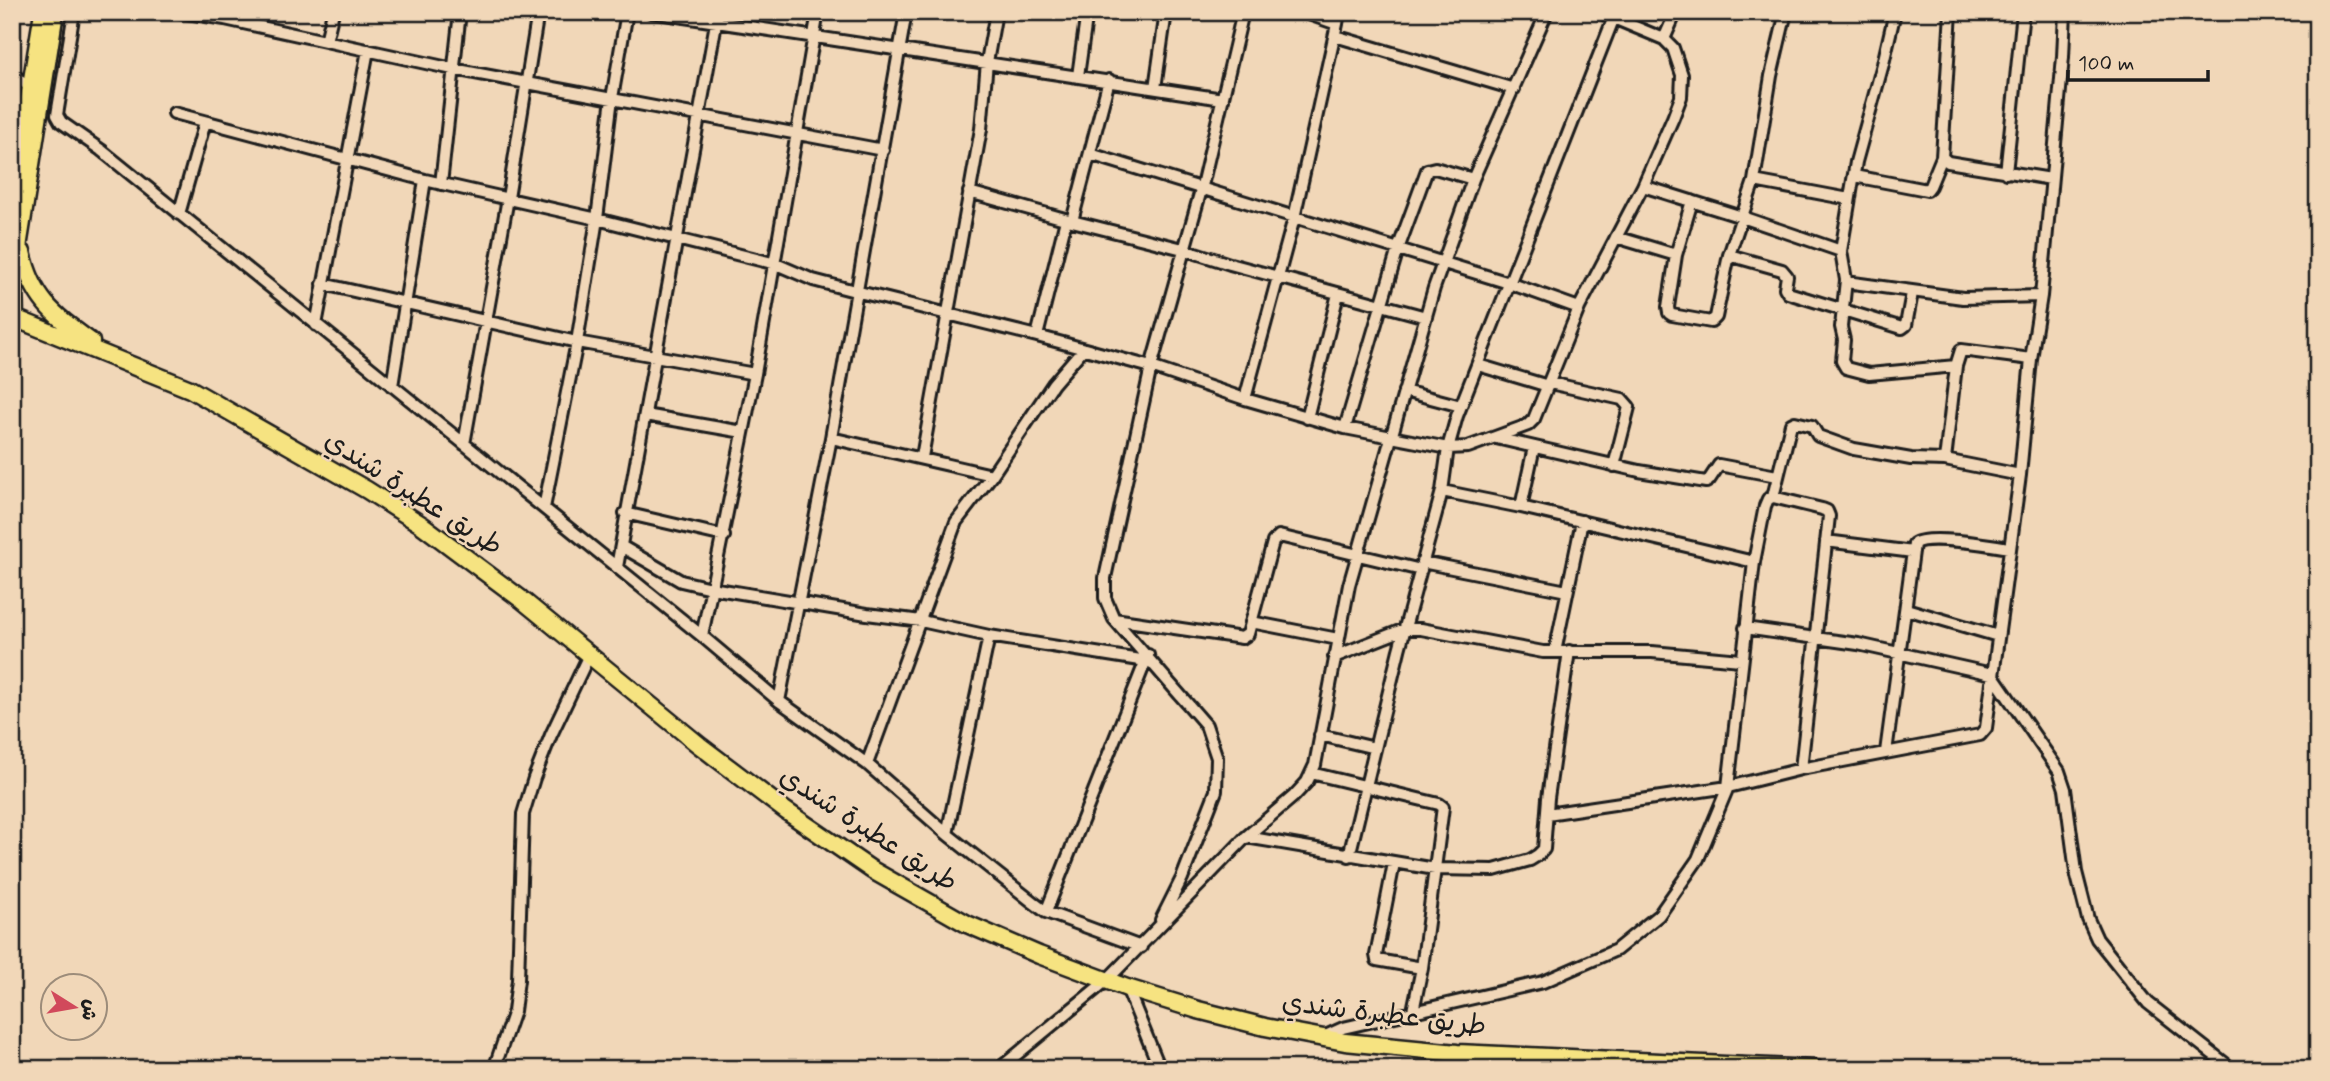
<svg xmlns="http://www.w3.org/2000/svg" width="2330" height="1081" viewBox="0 0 2330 1081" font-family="Mynerve,'Playpen Sans Arabic',sans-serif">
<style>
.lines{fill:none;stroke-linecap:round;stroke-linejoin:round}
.minor-casing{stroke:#1c1c1c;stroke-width:16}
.highway-casing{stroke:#1c1c1c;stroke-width:21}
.minor{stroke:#f1d7b8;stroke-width:10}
.highway{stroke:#f6e381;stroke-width:16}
.labels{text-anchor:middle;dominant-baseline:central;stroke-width:5;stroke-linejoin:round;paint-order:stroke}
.street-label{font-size:28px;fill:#1c1c1c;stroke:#f1d7b8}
</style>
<rect width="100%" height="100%" fill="#f1d7b8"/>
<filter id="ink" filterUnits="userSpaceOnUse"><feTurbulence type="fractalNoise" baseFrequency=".0143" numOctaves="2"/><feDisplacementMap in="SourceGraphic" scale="14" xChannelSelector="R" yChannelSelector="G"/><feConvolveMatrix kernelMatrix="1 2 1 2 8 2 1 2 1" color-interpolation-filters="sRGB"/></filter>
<g filter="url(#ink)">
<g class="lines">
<!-- minor casing -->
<g class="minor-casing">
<path id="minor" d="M 74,12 L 57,115 L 61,122 L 101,150 L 702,636 L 779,701 L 867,764 L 947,834 L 1034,903 L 1046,912 L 1141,947
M 181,12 L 225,19 L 453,69 L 883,150
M 651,12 L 1223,99
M 1303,12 L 1337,24 L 1339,12
M 1895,12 L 1883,64 L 1856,162 L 1841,251 L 1846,280 L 1841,327 L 1844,340 L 1842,361 L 1846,368 L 1869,374 L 1956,366
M 1951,12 L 1942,157 L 1948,162 L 2051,179
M 1335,36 L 1514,89
M 1664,39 L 1676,12
M 326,41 L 333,12
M 12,74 L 31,88
M 1078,76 L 1087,12
M 1155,88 L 1166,12
M 174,113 L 425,180 L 597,219 L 776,264 L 813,280 L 855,291 L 1037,336 L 1151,367 L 1245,399 L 1345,428 L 1448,448 L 1468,447 L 1528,425 L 1534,419 L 1579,308 L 1643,186 L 1673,118 L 1681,97 L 1682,75 L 1673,48 L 1664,39 L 1599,12
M 1090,154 L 1509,283 L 1579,308
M 2006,173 L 2023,12
M 1854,176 L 1927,190 L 1930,186 L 1942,157
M 1754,181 L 1849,199
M 441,184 L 460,12
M 1643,186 L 1742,217 L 1841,251
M 969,192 L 1072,221 L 1183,249 L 1230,264 L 1426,317
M 1692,201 L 1676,255 L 1668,307 L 1669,313 L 1672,315 L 1711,322 L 1716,317 L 1729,255 L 1754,181 L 1771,76 L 1786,12
M 179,214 L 205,122
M 1072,221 L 1109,80
M 1616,237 L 1676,255
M 1729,255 L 1782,270 L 1787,276 L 1785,288 L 1788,293 L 1902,328 L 1906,325 L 1912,293
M 1846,282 L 1963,298 L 2041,296
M 323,284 L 577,342 L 755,374
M 316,325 L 368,50
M 1037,336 L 1066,220
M 1478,365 L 1548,386
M 1550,383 L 1622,399 L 1629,407 L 1614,466
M 392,386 L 425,180
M 1404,391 L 1461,406
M 1245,399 L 1294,218 L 1337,24
M 645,415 L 743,432
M 1307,418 L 1338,294
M 1345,428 L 1398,249 L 1427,170 L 1435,168 L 1473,179
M 831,438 L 992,475 L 956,522 L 867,764
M 1496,438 L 1639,471 L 1706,482 L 1709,480 L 1719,465 L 1777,476
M 464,444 L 508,198 L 538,12
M 922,457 L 981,129 L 987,62 L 996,12
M 1945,460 L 1956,366 L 1961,350 L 2031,359
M 992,475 L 1053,384 L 1083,349
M 1442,491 L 1521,507 L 1754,562
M 1773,497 L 1791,424 L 1795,422 L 1812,426 L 1818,436 L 1854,449 L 1911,459 L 1945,460 L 2020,475
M 1521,507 L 1534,447
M 544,508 L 577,342 L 597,219 L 612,98 L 627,12
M 625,513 L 724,536
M 1826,541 L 1913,552
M 621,546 L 681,581 L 711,588 L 867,614 L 921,621 L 989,636 L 1146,661
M 1422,562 L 1567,591
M 617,567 L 718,12
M 1906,609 L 1998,636
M 1114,619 L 1242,638 L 1248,634 L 1273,542 L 1279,536 L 1421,570
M 1251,622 L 1338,639
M 1745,628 L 1858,644 L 1992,674 L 2059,771 L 2065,789 L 2076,872 L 2088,919 L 2097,939 L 2148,1003 L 2232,1069
M 702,636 L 755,374 L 818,12
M 1555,652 L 1582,521
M 1334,657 L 1405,629 L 1421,629 L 1543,652 L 1652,652 L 1741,660
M 779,701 L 831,438 L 906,12
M 1320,735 L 1375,748
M 1886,752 L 1914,544 C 1926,534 1991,545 2009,548
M 1311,773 L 1439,804 L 1443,807 L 1422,968 L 1413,1011
M 1547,814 L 1728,787 L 1801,769 L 1980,735 L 1986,728 L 2020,475 L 2031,359 L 2041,296 L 2063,57 L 2065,12
M 947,834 L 989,636
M 1246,837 L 1435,869 L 1494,870 L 1530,860 L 1538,855 L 1544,849 L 1548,798 L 1569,651
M 1349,856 L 1399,650 L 1442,491 L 1448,448 L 1457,416 L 1616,12
M 1394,863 L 1376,955 L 1377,960 L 1422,968
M 1046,912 L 1148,655
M 1161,920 L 1182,878 L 1216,791 L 1217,758 L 1206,725 L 1114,619 L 1105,598 L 1105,578 L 1151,367 L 1201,190 L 1243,12
M 1127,988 L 1160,1069
M 1323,1037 L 1343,1028 L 1543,982 L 1616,950 L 1659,915 L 1698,859 L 1728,787 L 1754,562 L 1765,506 L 1768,499 L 1773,497 L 1822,509 L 1827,511 L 1829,516 L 1801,769
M 494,1069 L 514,1011 L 518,980 L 523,814 L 534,778 L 551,735 L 589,655
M 999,1069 L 1107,980 L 1246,837 L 1294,796 L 1307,782 L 1315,765 L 1349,585 L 1434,288 L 1473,179 L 1547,12"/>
</g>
<!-- highway casing -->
<g class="highway-casing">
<path id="highway" d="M 12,202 L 43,12
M 22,252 C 33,300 53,314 91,342
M 12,317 L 190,389 L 367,490 L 422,525 L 521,599 L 699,745 L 786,811 L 872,870 L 967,924 L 1039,955 L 1127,988 L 1198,1010 L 1265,1027 L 1345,1042 L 1457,1053 L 1816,1069
M 15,318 L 14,282 L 19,241 L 55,12"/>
</g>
<!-- minor -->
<use href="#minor" class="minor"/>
<!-- highway -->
<use href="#highway" class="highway"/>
</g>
</g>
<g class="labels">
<!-- street labels -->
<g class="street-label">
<text transform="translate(413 494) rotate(33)">طريق عطبرة شندي</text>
<text transform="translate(868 830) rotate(33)">طريق عطبرة شندي</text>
<text transform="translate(1384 1015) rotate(7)">طريق عطبرة شندي</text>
</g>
</g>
<!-- margin -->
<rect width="2330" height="1081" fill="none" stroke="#f1d7b8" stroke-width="42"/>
<rect x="21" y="21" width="2288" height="1039" fill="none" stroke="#1c1c1c" stroke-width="2.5" filter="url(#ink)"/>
<!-- north arrow -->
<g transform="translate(74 1007) rotate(101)"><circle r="33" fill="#f1d7b8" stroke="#9c8c7a" stroke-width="2"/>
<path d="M0-5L12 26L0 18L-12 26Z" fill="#d1495b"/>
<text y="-10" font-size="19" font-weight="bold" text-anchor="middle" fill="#1c1c1c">ش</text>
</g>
<!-- scale -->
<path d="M2068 70v10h140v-10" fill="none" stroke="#1c1c1c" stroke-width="3.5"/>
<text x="2078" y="70" font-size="21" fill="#1c1c1c" stroke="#f1d7b8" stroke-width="5" paint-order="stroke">100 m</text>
</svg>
